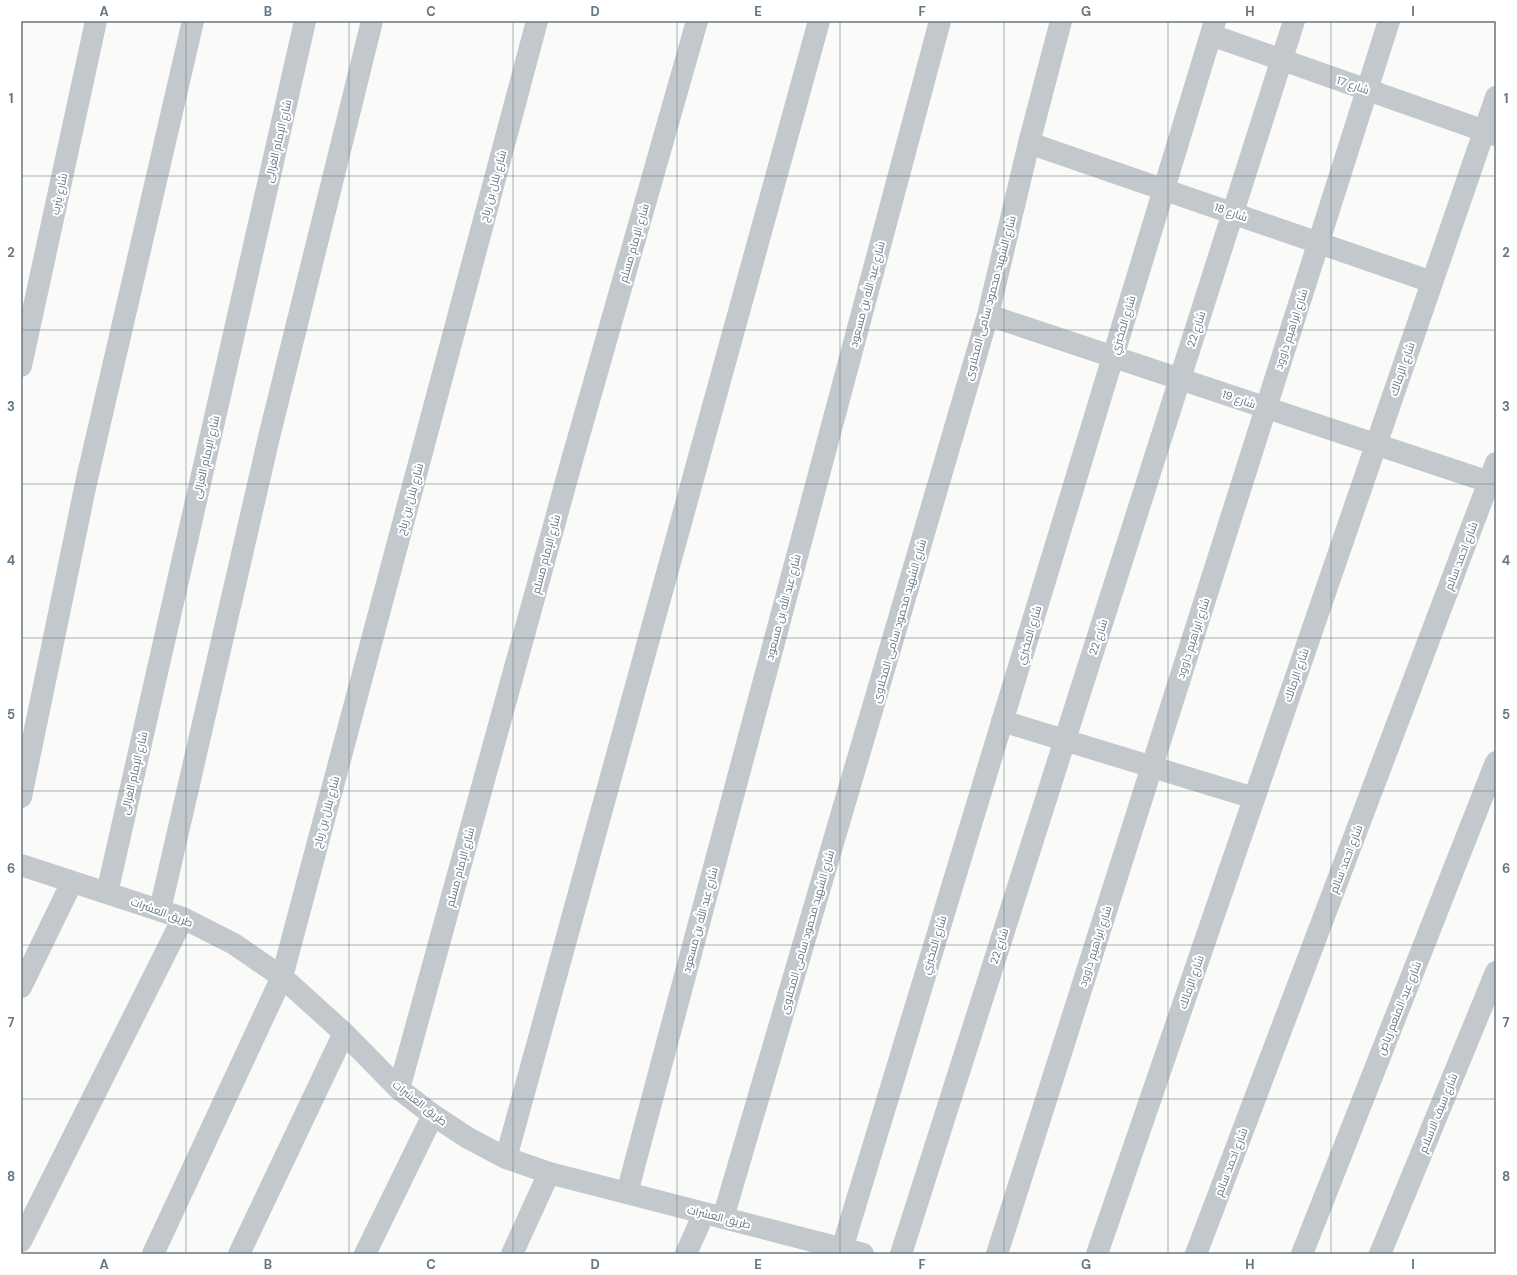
<svg xmlns="http://www.w3.org/2000/svg" width="1517" height="1275" viewBox="0 0 1517 1275" font-family="'DM Sans',Cairo,sans-serif">
<style>
.lines{fill:none;stroke-linecap:round;stroke-linejoin:round}
.minor{stroke:#c3c8cc;stroke-width:22}
.grid{fill:none;stroke:#657683;stroke-width:1;stroke-opacity:0.55}
.labels{text-anchor:middle;dominant-baseline:central;stroke-width:4;stroke-linejoin:round;paint-order:stroke}
.street-label{font-size:11px;fill:#657683;stroke:#fff}
.neatline{fill:none;stroke:#657683;stroke-width:1.5}
.grid-label{font-size:13px;text-anchor:middle;font-weight:bold;fill:#657683}
</style>
<rect width="100%" height="100%" fill="#fafaf8"/>
<g class="lines">
<!-- minor -->
<path class="minor" d="M 1211,35 L 1496,135
M 1029,143 L 1432,282
M 988,315 L 1489,482
M 21,366 L 96,21
M 1002,721 L 1254,798
M 21,797 L 86,483 L 193,21
M 21,865 L 183,918 L 234,944 L 282,977 L 344,1033 L 399,1089 L 433,1115 L 468,1138 L 506,1158 L 549,1173 L 863,1254
M 107,893 L 305,21
M 160,910 L 269,437 L 372,21
M 21,987 L 72,882
M 399,1089 L 572,460 L 697,21
M 506,1158 L 819,21
M 627,1193 L 940,21
M 723,1218 L 988,315 L 1029,143 L 1061,21
M 21,1241 L 183,918
M 842,1249 L 1215,21
M 153,1254 L 282,977 L 537,21
M 239,1254 L 344,1033
M 365,1254 L 433,1115
M 512,1254 L 549,1173
M 686,1254 L 704,1213
M 901,1254 L 1294,21
M 997,1254 L 1389,21
M 1097,1254 L 1496,97
M 1196,1254 L 1496,463
M 1302,1254 L 1496,762
M 1380,1254 L 1496,972"/>
</g>
<!-- grid -->
<path class="grid" d="M 186,21 L 186,1254M 349,21 L 349,1254M 513,21 L 513,1254M 677,21 L 677,1254M 840,21 L 840,1254M 1004,21 L 1004,1254M 1168,21 L 1168,1254M 1331,21 L 1331,1254M 21,176 L 1496,176M 21,330 L 1496,330M 21,484 L 1496,484M 21,638 L 1496,638M 21,791 L 1496,791M 21,945 L 1496,945M 21,1099 L 1496,1099"/>
<g class="labels">
<!-- street labels -->
<g class="street-label">
<text transform="translate(1353 85) rotate(19)">شارع 17</text>
<text transform="translate(278 141) rotate(-77)">شارع الإمام الغزالى</text>
<text transform="translate(493 186) rotate(-75)">شارع بلال بن رباح</text>
<text transform="translate(59 194) rotate(-78)">شارع يثرب</text>
<text transform="translate(1231 212) rotate(19)">شارع 18</text>
<text transform="translate(634 243) rotate(-74)">شارع الإمام مسلم</text>
<text transform="translate(867 294) rotate(-75)">شارع عبد الله بن مسعود</text>
<text transform="translate(990 298) rotate(-75)">شارع الشهيد محمود سامى المحلاوى</text>
<text transform="translate(1123 325) rotate(-73)">شارع المخبزي</text>
<text transform="translate(1196 329) rotate(-72)">شارع 22</text>
<text transform="translate(1291 329) rotate(-72)">شارع ابراهيم داوود</text>
<text transform="translate(1402 369) rotate(-71)">شارع الزمالك</text>
<text transform="translate(1239 399) rotate(19)">شارع 19</text>
<text transform="translate(206 457) rotate(-77)">شارع الإمام الغزالى</text>
<text transform="translate(410 499) rotate(-75)">شارع بلال بن رباح</text>
<text transform="translate(546 554) rotate(-75)">شارع الإمام مسلم</text>
<text transform="translate(1461 556) rotate(-69)">شارع احمد سالم</text>
<text transform="translate(783 607) rotate(-75)">شارع عبد الله بن مسعود</text>
<text transform="translate(899 621) rotate(-74)">شارع الشهيد محمود سامى المحلاوى</text>
<text transform="translate(1029 635) rotate(-73)">شارع المخبزي</text>
<text transform="translate(1098 637) rotate(-72)">شارع 22</text>
<text transform="translate(1193 638) rotate(-72)">شارع ابراهيم داوود</text>
<text transform="translate(1296 675) rotate(-71)">شارع الزمالك</text>
<text transform="translate(134 773) rotate(-77)">شارع الإمام الغزالى</text>
<text transform="translate(326 812) rotate(-75)">شارع بلال بن رباح</text>
<text transform="translate(1346 859) rotate(-69)">شارع احمد سالم</text>
<text transform="translate(460 867) rotate(-75)">شارع الإمام مسلم</text>
<text transform="translate(162 912) rotate(20)">طريق العشرات</text>
<text transform="translate(700 920) rotate(-75)">شارع عبد الله بن مسعود</text>
<text transform="translate(807 932) rotate(-74)">شارع الشهيد محمود سامى المحلاوى</text>
<text transform="translate(934 945) rotate(-73)">شارع المخبزي</text>
<text transform="translate(999 946) rotate(-72)">شارع 22</text>
<text transform="translate(1095 946) rotate(-72)">شارع ابراهيم داوود</text>
<text transform="translate(1191 982) rotate(-71)">شارع الزمالك</text>
<text transform="translate(1399 1008) rotate(-68)">شارع عبد المنعم رياض</text>
<text transform="translate(420 1103) rotate(38)">طريق العشرات</text>
<text transform="translate(1438 1113) rotate(-68)">شارع سيف الاسلام</text>
<text transform="translate(1231 1162) rotate(-69)">شارع احمد سالم</text>
<text transform="translate(719 1217) rotate(14)">طريق العشرات</text>
</g>
</g>
<!-- border -->
<rect width="1517" height="1275" fill="none" stroke="#ffffff" stroke-width="44"/>
<rect x="22" y="22" width="1473" height="1231" class="neatline"/>
<g class="grid-label">
<text x="104" y="16">A</text>
<text x="268" y="16">B</text>
<text x="431" y="16">C</text>
<text x="595" y="16">D</text>
<text x="758" y="16">E</text>
<text x="922" y="16">F</text>
<text x="1086" y="16">G</text>
<text x="1250" y="16">H</text>
<text x="1413" y="16">I</text>
<text x="11" y="103">1</text>
<text x="1506" y="103">1</text>
<text x="11" y="257">2</text>
<text x="1506" y="257">2</text>
<text x="11" y="411">3</text>
<text x="1506" y="411">3</text>
<text x="11" y="565">4</text>
<text x="1506" y="565">4</text>
<text x="11" y="719">5</text>
<text x="1506" y="719">5</text>
<text x="11" y="873">6</text>
<text x="1506" y="873">6</text>
<text x="11" y="1027">7</text>
<text x="1506" y="1027">7</text>
<text x="11" y="1181">8</text>
<text x="1506" y="1181">8</text>
<text x="104" y="1269">A</text>
<text x="268" y="1269">B</text>
<text x="431" y="1269">C</text>
<text x="595" y="1269">D</text>
<text x="758" y="1269">E</text>
<text x="922" y="1269">F</text>
<text x="1086" y="1269">G</text>
<text x="1250" y="1269">H</text>
<text x="1413" y="1269">I</text>
</g>
</svg>
